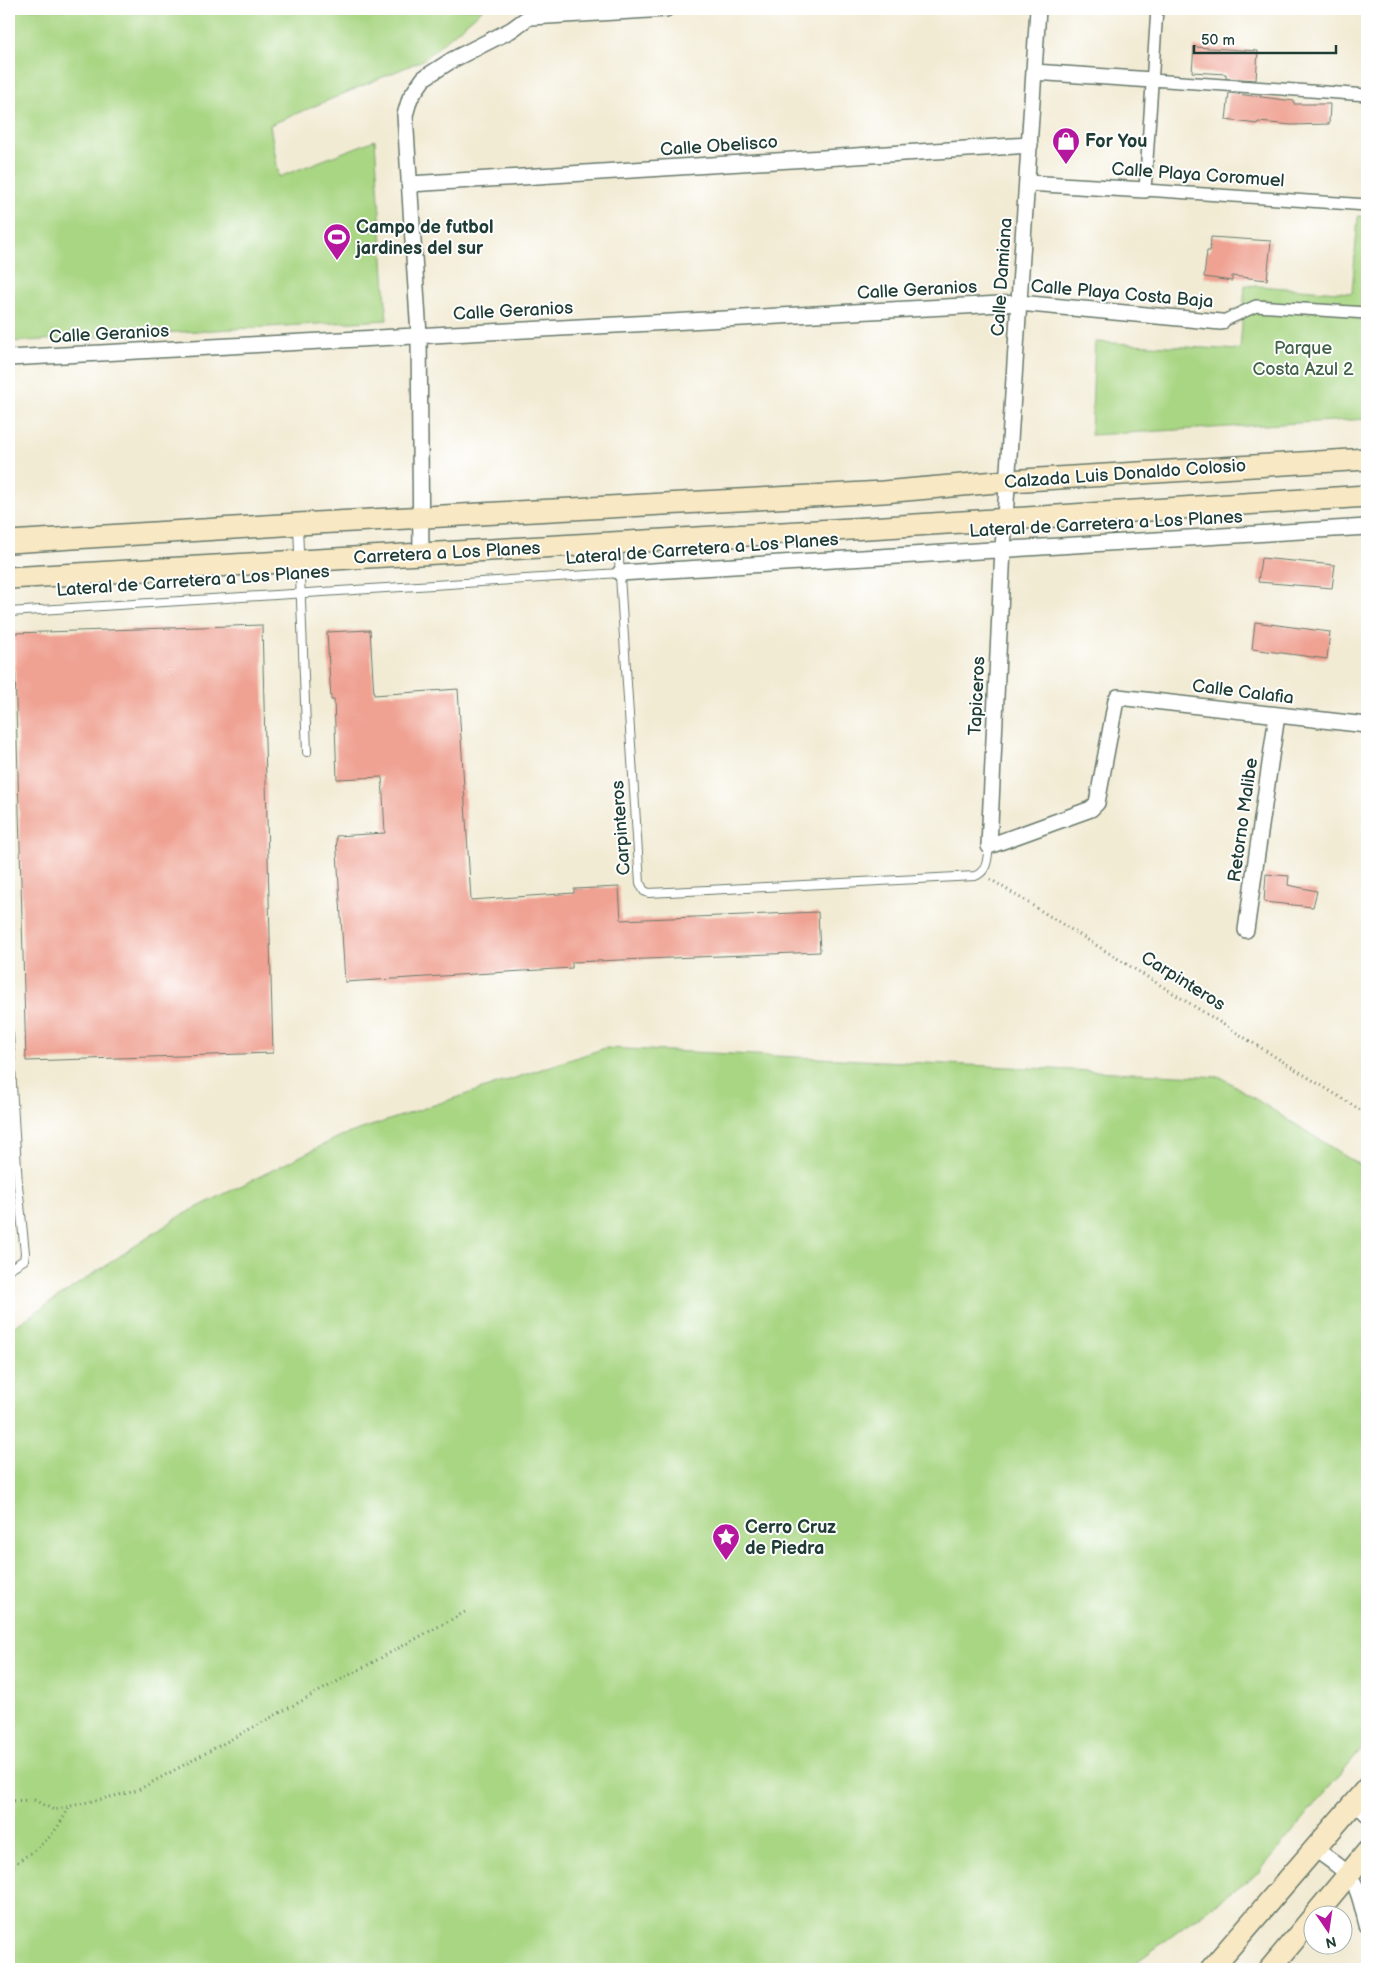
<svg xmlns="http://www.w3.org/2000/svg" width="1376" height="1978" viewBox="0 0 1376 1978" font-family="'Balsamiq Sans',sans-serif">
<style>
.green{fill:#a9d683;stroke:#648a5c}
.building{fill:#efa192}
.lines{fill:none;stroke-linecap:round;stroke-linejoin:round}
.service-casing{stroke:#697a6c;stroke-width:10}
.pedestrian-casing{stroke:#697a6c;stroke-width:14}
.minor-casing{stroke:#697a6c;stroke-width:18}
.secondary-casing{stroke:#697a6c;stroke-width:24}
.path{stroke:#697a6c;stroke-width:3;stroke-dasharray:1 4;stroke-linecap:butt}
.service{stroke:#fff;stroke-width:8}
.pedestrian{stroke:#fff;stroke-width:11}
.minor{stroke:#fff;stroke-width:15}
.secondary{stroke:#f8e8c3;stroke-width:21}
.labels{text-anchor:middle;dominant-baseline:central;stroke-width:4;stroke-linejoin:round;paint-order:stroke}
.poi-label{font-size:18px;font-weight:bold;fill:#1f3d34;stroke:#fff;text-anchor:start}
.street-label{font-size:18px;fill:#1f3d34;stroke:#fff}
.park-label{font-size:18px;fill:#426348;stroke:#fff}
</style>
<rect width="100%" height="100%" fill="#fff"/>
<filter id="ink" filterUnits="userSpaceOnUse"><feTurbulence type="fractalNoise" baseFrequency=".02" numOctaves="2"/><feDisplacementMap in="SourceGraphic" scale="10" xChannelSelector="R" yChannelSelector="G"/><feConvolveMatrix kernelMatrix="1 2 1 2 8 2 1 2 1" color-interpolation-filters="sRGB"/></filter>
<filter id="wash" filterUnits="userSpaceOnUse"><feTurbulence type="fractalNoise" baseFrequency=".0096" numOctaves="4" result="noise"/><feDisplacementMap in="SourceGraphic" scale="20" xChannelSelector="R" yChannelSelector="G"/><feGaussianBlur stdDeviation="1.12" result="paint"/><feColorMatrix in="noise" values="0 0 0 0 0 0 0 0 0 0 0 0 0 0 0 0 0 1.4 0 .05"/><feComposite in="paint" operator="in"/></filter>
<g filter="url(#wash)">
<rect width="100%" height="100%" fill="#f2ebd4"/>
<!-- green -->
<path class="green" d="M 9,9 L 483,9 L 423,60 L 270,125 L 279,177 L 375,140 L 387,320 L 9,342 Z
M 1358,216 L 1367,217 L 1367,419 L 1091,435 L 1095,342 L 1240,350 L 1245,285 L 1352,293 Z
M 605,1048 L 1221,1077 L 1367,1170 L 1367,1742 L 1260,1871 L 1127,1969 L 9,1969 L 9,1330 L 180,1216 L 341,1136 Z"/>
<g id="blocks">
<!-- building -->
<path class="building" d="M 1194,47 L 1258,51 L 1256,80 L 1226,78 L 1226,74 L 1192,72 Z
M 1229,93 L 1294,101 L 1294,104 L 1330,104 L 1329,124 L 1292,125 L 1258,122 L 1257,124 L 1226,120 Z
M 1211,237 L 1271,241 L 1267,280 L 1232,276 L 1232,281 L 1204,277 L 1207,251 L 1210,251 Z
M 1261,558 L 1335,565 L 1332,588 L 1258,582 Z
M 1255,622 L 1330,632 L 1327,659 L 1252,649 Z
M 262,625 L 273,1053 L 26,1061 L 14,633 Z
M 370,630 L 374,695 L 458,689 L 471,900 L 574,893 L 574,889 L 619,887 L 621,920 L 818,912 L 820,952 L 572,962 L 572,968 L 345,982 L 336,836 L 385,833 L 382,777 L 337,779 L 334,700 L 331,700 L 327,632 Z
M 1266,874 L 1289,876 L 1288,885 L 1317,891 L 1313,907 L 1264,902 Z"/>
</g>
</g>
<g filter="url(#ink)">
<use href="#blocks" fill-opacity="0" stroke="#697a6c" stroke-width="1"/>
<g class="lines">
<!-- service casing -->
<g class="service-casing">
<path id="service" d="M 298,526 L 307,752
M 618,545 L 640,883 L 644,891 L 649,893 L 975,876 C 988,871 987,859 989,846
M 9,612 L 620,573
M 9,1034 L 18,1185 L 25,1253 L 24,1260 L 9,1269"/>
</g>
<!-- pedestrian casing -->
<g class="pedestrian-casing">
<path id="pedestrian" d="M 1157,9 L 1145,190 L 1367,205
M 1152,80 L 1367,95
M 1221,322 L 1256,306 L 1367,313"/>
</g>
<!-- minor casing -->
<g class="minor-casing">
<path id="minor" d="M 1038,9 L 1003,548 L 989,846 L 1091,809 L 1097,803 L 1116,700 L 1118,697 L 1367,725
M 531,17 L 666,9
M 1034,72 L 1152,80
M 1027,183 L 1145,190
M 410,184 L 1030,145
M 9,358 L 1019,303 L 1221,322
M 421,555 L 419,335 L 405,115 L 410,98 L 424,78 L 452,60 L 511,30 L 540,9
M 620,573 L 1367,527
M 1246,930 L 1277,715
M 1355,1802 L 1367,1814
M 1315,1849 C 1356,1878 1355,1877 1367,1925"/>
</g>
<!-- secondary casing -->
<g class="secondary-casing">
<path id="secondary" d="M 9,542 L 298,524 L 883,492 L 1008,481 L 1367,459
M 9,578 L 885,527 L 1367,496
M 1314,1916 L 1367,1852
M 1211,1969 L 1367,1788
M 1270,1969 L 1314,1916"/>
</g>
<!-- path -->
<path class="path" d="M 990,879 L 1367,1114
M 9,1801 L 34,1800 L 54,1810 L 136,1791 L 465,1612
M 9,1868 C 37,1848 55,1839 69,1806"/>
<!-- service -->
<use href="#service" class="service"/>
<!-- pedestrian -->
<use href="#pedestrian" class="pedestrian"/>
<!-- minor -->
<use href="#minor" class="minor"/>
<!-- secondary -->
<use href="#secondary" class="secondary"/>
</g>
</g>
<!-- icons -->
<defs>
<g id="shop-pin" transform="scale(1.4375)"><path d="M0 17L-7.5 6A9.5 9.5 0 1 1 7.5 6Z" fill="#b5179e" stroke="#fff"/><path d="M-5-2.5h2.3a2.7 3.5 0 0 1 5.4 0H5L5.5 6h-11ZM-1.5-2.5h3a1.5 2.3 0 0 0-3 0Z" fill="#fff"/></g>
<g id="stadium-pin" transform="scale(1.4375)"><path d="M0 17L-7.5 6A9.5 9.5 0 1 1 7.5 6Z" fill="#b5179e" stroke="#fff"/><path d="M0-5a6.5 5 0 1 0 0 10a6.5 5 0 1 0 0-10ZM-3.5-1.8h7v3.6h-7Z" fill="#fff"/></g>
<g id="sight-pin" transform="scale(1.4375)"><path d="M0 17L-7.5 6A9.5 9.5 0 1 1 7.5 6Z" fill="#b5179e" stroke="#fff"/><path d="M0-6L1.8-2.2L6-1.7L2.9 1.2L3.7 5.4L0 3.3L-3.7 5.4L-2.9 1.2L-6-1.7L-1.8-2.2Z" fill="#fff"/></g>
</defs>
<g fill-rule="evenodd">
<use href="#shop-pin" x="1066" y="141"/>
<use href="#stadium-pin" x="337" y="237"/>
<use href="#sight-pin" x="726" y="1537"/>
</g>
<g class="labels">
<!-- poi labels -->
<g class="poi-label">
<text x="1085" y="141">For You</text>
<text x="356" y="227">Campo de futbol<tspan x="356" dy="21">jardines del sur</tspan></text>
<text x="745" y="1527">Cerro Cruz<tspan x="745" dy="21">de Piedra</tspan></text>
</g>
<!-- street labels -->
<g class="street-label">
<text transform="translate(719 146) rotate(-4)">Calle Obelisco</text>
<text transform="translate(1198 175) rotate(4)">Calle Playa Coromuel</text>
<text transform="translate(1002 277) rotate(-86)">Calle Damiana</text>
<text transform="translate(917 290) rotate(-3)">Calle Geranios</text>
<text transform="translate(1122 294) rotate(5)">Calle Playa Costa Baja</text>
<text transform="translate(513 311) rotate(-3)">Calle Geranios</text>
<text transform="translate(109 334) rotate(-3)">Calle Geranios</text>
<text transform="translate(1125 474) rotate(-4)">Calzada Luis Donaldo Colosio</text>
<text transform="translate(1106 524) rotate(-3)">Lateral de Carretera a Los Planes</text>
<text transform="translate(702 549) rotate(-4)">Lateral de Carretera a Los Planes</text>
<text transform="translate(447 553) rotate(-3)">Carretera a Los Planes</text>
<text transform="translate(193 581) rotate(-4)">Lateral de Carretera a Los Planes</text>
<text transform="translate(1243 692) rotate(7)">Calle Calafia</text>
<text transform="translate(977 696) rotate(-87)">Tapiceros</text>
<text transform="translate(1243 820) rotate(-82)">Retorno Malibe</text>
<text transform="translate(621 828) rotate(-94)">Carpinteros</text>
<text transform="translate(1183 981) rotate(32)">Carpinteros</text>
</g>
<!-- park labels -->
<g class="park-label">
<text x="1303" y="348">Parque<tspan x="1303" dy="21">Costa Azul 2</tspan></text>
</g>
</g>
<!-- margin -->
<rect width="1376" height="1978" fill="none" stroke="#fff" stroke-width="30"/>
<!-- north arrow -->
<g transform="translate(1328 1930) rotate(167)"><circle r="24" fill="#ffffff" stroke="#a5b1ae"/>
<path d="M0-4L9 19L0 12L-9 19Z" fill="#b5179e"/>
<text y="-8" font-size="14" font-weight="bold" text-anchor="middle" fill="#1f3d34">N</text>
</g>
<!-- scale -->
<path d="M1194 45v8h142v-8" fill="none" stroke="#1f3d34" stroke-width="2.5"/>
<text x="1201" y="45" font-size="15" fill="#1f3d34" stroke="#ffffff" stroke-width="4" paint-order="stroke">50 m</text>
</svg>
